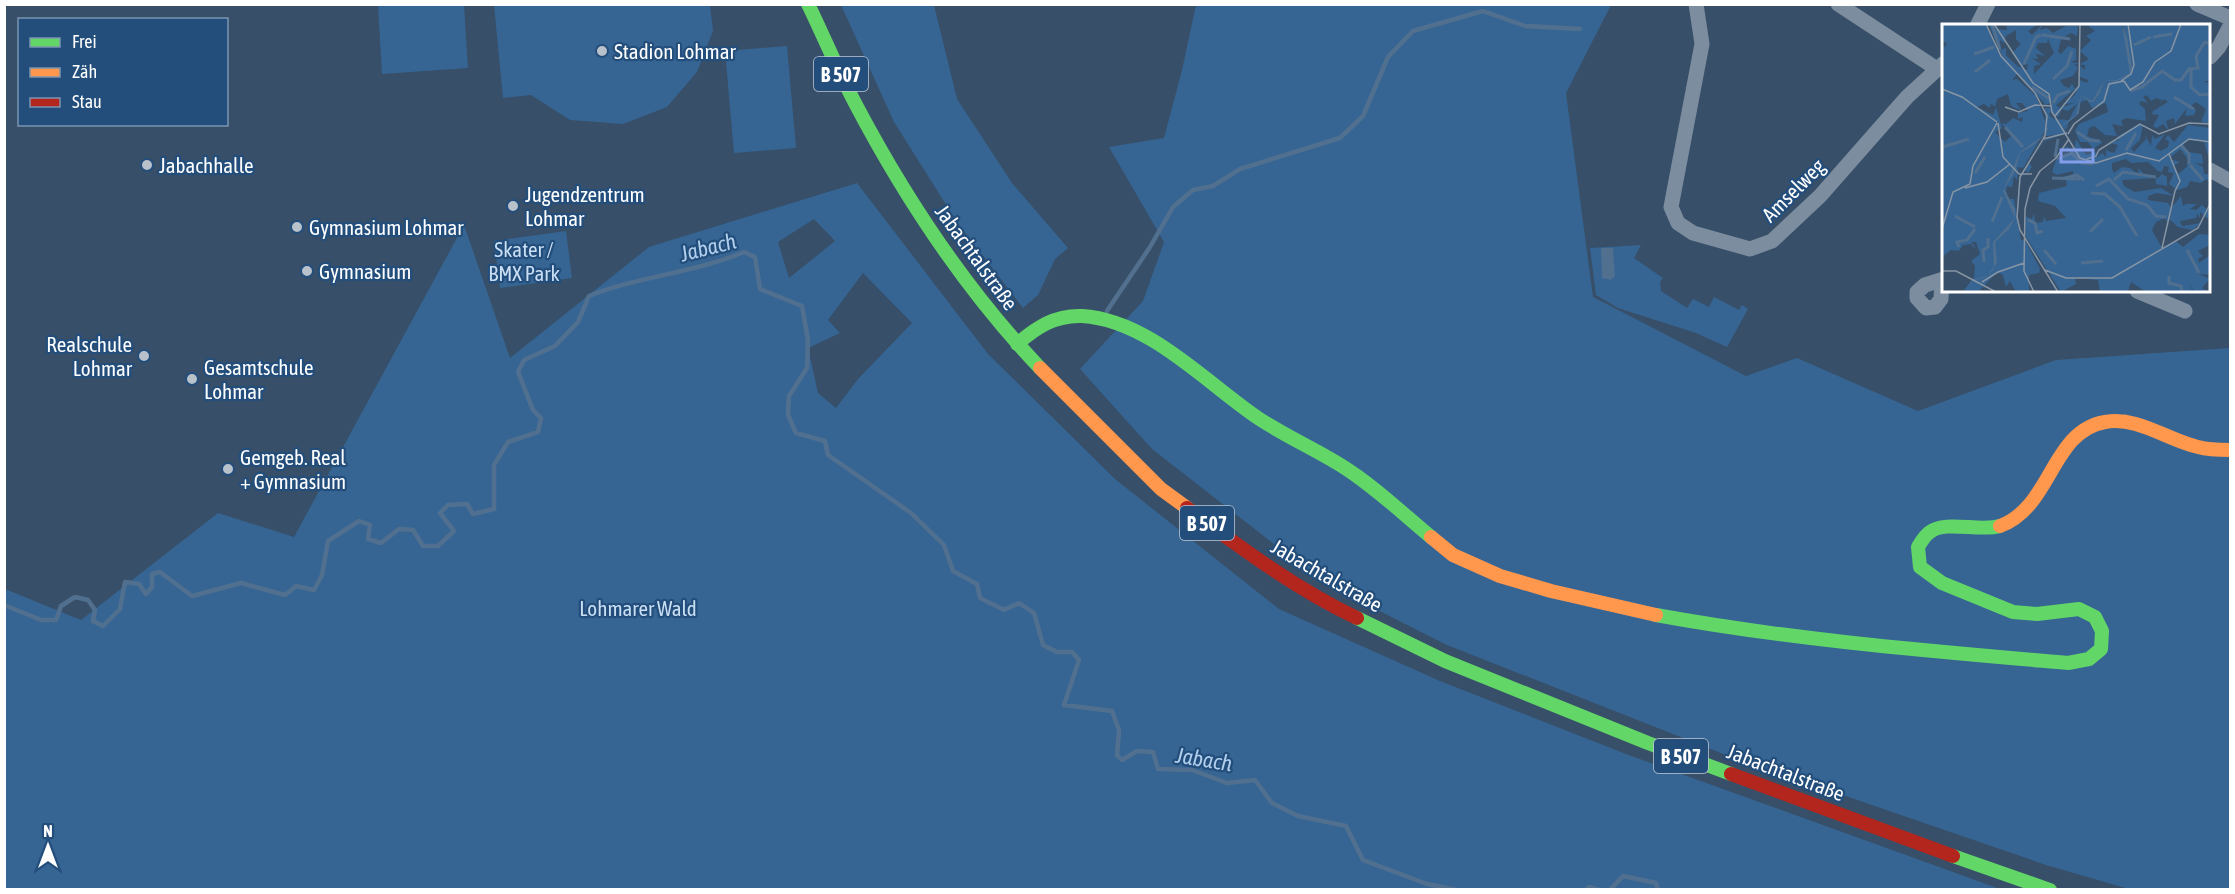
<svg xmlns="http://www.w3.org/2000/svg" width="2235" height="894" viewBox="0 0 2235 894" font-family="'Asap Condensed',sans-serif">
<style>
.green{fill:#366593;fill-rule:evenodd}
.water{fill:#517090}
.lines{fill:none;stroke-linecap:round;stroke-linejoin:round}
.stream{stroke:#517090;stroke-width:4.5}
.street{stroke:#7c8d9f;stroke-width:15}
.fast{stroke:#63d668;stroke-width:14}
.slow{stroke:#ff974d;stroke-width:14}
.jam{stroke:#b3261e;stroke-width:14}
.poi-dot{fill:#b9c1ca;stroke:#234e7c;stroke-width:2}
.labels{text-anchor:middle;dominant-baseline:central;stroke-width:4.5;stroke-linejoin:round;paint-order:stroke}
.shield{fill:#234e7c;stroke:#bdcad8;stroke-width:1.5}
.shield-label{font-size:20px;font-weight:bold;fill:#fff}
.poi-label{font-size:21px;fill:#fff;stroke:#234e7c;text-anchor:start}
.street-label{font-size:21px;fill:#fff;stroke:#234e7c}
.park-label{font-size:21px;fill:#cadff4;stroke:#234e7c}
.water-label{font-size:22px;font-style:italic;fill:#b2d0ed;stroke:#234e7c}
.inset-river{fill:none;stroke:#517090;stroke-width:3}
.inset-road{fill:none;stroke:#8795a4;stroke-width:1.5}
.view{fill:#839eea;fill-opacity:0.15;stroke:#839eea;stroke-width:3}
.inset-edge{fill:none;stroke:#fff;stroke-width:3}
</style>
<rect width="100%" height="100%" fill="#374f68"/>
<!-- green -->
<path class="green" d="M 378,5 L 464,5 L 468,68 L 382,74 Z
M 494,5 L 710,5 L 713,31 L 697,72 L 667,107 L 623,124 L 570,120 L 531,95 L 503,98 Z
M 841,5 L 934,5 L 957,99 L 1012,183 L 1068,248 L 1055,259 L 1038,295 L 1023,308 L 957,222 L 894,122 Z
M 1196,5 L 1611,5 L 1566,93 L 1593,297 L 1746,376 L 1797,358 L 1918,411 L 2056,360 L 2230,348 L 2230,889 L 2129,889 L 2046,865 L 1721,753 L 1447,645 L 1324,583 L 1152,449 L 1080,369 L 1143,301 L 1164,242 L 1109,147 L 1164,138 L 1182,70 Z
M 787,46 L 796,148 L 734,153 L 725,51 Z
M 857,183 L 988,354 L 1115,479 L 1279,609 L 1440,681 L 1626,754 L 2000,889 L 5,889 L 5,589 L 81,620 L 218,513 L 294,537 L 464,225 L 510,358 L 649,247 ZM 814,219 L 835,241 L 789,278 L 778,242 ZM 863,273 L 912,323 L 858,379 L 836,408 L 818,393 L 808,348 L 840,333 L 828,320 Z
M 566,231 L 572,278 L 500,288 L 494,241 Z
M 1641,245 L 1634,258 L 1663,278 L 1660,282 L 1661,291 L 1687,308 L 1693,299 L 1709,307 L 1714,297 L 1739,310 L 1742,305 L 1748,309 L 1727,347 L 1696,333 L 1618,308 L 1596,295 L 1590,248 Z"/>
<!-- water -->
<path class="water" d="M 1601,248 L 1613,248 L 1615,276 L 1611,280 L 1602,278 Z"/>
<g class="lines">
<!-- stream -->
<path class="stream" d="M 1107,311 L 1150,247 L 1173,207 L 1193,190 L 1213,186 L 1240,169 L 1340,138 L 1363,116 L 1388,57 L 1413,31 L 1483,11 L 1525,26 L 1580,29
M 4,605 L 41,620 L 56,620 L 61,606 L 75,597 L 88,600 L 95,610 L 93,621 L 103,626 L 120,609 L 125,582 L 139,584 L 146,594 L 152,587 L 152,574 L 160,572 L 192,596 L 241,583 L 285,595 L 296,586 L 314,590 L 322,575 L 328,541 L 359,521 L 370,525 L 368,539 L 381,543 L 399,529 L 413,530 L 423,546 L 438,546 L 454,531 L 440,513 L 448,505 L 467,504 L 473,514 L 494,509 L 494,465 L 508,442 L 538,432 L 541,418 L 533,410 L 518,372 L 524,360 L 555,346 L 578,322 L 589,296 C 639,276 694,273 744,252 L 755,257 L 760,289 L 802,306 L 808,340 L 807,368 L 789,396 L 788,415 L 796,433 L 825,441 L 828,455 L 911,513 L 944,545 L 953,571 L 977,584 L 980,598 L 1004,610 L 1019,603 L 1034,613 L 1043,645 L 1057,652 L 1072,652 L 1079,660 L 1064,705 L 1112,711 L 1119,730 L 1117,755 L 1122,760 L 1137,751 L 1153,752 L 1158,769 L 1192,770 L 1227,783 L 1255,780 L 1272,803 L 1298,816 L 1346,826 L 1363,860 L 1427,884 L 1457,890
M 1586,890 L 1589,887 L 1600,890
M 1610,890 L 1623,876 L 1656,883 L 1658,890"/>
<!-- street -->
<path class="street" d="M 1696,4 L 1702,44 L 1671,207 L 1678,223 L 1693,233 L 1750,249 L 1772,241 L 1820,196 L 1907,97 L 1944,63
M 1838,4 L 1937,69
M 2197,4 L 2230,18
M 1977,26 L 1988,4
M 2210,57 L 2219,47 L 2230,26
M 2210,170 L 2230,181
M 1942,280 L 1941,299 L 1935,307 L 1926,308 L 1917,298 L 1917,292 L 1925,285 L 1944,279
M 2137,291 L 2185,311"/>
<!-- fast -->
<path class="fast" d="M 808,4 C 824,37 838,71 855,103 C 905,198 966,290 1040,368
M 1017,344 C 1037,327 1055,315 1082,316 C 1149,320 1206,383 1258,418 C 1285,436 1315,449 1342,466 C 1374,486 1402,513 1431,537
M 1656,615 C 1793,640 1930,651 2068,663 L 2089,659 L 2101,649 L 2102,631 L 2095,617 L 2079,609 L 2037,614 L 2013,612 L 1942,583 L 1920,567 L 1918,547 C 1921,542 1925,535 1930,532 C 1945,520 1980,532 2000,526
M 1357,618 L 1445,661 L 1648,743 L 1731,774
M 1953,856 L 2050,890"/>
<!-- slow -->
<path class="slow" d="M 1040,368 L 1161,489 L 1187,508
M 2000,526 C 2052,507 2051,431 2105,422 C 2138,416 2167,440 2198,447 C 2209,450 2219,450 2230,450
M 1431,537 L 1453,555 L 1500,576 L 1551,591 L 1656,615"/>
<!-- jam -->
<path class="jam" d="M 1187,508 C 1241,548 1296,589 1357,618
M 1731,774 L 1953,856"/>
</g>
<!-- markers -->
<g class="poi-dot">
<circle cx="602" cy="51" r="6"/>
<circle cx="147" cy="165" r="6"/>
<circle cx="513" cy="206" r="6"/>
<circle cx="297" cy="227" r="6"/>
<circle cx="307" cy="271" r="6"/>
<circle cx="144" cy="356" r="6"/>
<circle cx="192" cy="379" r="6"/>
<circle cx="228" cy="469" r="6"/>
</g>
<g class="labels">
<!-- shield labels -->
<g class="shield">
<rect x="814" y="57" width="54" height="34" rx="4.5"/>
<rect x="1180" y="506" width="54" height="34" rx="4.5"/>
<rect x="1654" y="739" width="54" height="34" rx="4.5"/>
</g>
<g class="shield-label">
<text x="841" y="74">B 507</text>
<text x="1207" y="523">B 507</text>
<text x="1681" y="756">B 507</text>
</g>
<!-- poi labels -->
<g class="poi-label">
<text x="614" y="51">Stadion Lohmar</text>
<text x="159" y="165">Jabachhalle</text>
<text x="525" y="194">Jugendzentrum<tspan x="525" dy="24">Lohmar</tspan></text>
<text x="309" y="227">Gymnasium Lohmar</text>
<text x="319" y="271">Gymnasium</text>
<text x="132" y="344" text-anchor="end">Realschule<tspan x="132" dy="24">Lohmar</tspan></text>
<text x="204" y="367">Gesamtschule<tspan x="204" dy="24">Lohmar</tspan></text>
<text x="240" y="457">Gemgeb. Real<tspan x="240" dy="24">+ Gymnasium</tspan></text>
</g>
<!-- street labels -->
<g class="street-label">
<text transform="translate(1793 190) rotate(-45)">Amselweg</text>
<text transform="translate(977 257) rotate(54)">Jabachtalstraße</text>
<text transform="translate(1327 575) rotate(30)">Jabachtalstraße</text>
<text transform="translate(1786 772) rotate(21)">Jabachtalstraße</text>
</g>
<!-- park labels -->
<g class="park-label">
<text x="524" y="249">Skater /<tspan x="524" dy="24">BMX Park</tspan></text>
<text x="638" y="608">Lohmarer Wald</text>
</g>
<!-- water labels -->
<g class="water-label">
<text transform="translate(708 247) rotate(-14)">Jabach</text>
<text transform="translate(1204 759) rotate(9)">Jabach</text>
</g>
</g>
<!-- overview -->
<g transform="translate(1942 24)">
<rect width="268" height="268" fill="#374f68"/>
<path d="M 0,0 L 44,0 L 55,26 L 75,50 L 70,56 L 75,55 L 94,72 L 105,103 L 81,144 L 76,143 L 75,156 L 72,152 L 70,163 L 65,162 L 64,167 L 67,175 L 72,175 L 79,216 L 83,216 L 98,245 L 97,249 L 87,251 L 87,268 L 73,266 L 68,257 L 64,263 L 61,251 L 55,248 L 36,268 L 21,268 L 32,253 L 33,242 L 29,237 L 38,230 L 34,218 L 29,218 L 32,221 L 34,225 L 29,220 L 21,221 L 17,227 L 9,226 L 0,233 L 0,20 L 3,23 L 5,19 L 0,18 ZM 66,70 L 69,82 L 80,87 L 74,79 L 80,79 L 86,87 L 76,89 L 76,95 L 81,93 L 80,98 L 71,94 L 64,100 L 59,99 L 70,111 L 60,121 L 63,118 L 53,108 L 60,104 L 54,83 L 51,91 L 35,83 L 42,80 L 48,84 L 49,79 L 53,83 L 55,75 ZM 52,0 L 54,5 L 65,6 L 64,0 L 96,0 L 86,7 L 90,11 L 101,0 L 98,6 L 105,4 L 111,9 L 124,2 L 136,2 L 135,12 L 129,9 L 123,12 L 129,16 L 119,15 L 116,28 L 119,30 L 126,22 L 134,25 L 134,36 L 129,38 L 138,40 L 147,35 L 138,27 L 149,16 L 144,12 L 153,7 L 144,0 L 179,0 L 185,18 L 180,0 L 268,0 L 268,58 L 266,57 L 262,57 L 268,60 L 268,100 L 259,98 L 264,85 L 254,78 L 249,82 L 254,86 L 252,91 L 243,92 L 245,84 L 233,100 L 232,94 L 224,97 L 227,107 L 221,100 L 215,104 L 211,102 L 217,91 L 210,90 L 211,87 L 226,78 L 222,75 L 218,79 L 220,76 L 214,74 L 209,77 L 205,71 L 201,73 L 206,79 L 199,77 L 197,80 L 203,85 L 204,97 L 184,94 L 179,97 L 181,102 L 170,100 L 175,112 L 163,111 L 152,102 L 147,104 L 145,112 L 161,118 L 151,125 L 146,118 L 138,118 L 133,107 L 137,100 L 166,88 L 164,79 L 150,84 L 145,76 L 139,78 L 136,90 L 127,97 L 124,106 L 122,103 L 124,109 L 103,117 L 87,138 L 90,143 L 86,149 L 83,146 L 80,150 L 84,151 L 79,151 L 76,193 L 82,211 L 76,193 L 77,159 L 79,151 L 84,142 L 103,116 L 113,111 L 104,112 L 103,84 L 109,84 L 110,78 L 104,81 L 61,34 L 47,1 ZM 74,6 L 74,15 L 79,20 L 70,29 L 79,42 L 86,40 L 85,46 L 75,42 L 64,31 L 64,24 L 59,26 L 58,16 L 62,19 L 64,12 ZM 106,15 L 112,29 L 92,50 L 92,42 L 99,40 L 89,34 L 96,35 L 94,30 L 103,32 L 94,24 L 96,19 L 105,19 ZM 132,40 L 143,41 L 143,46 L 138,42 L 136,52 L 146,56 L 145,59 L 138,56 L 133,71 L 121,80 L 132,79 L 118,84 L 114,81 L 133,65 L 130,60 L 127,64 L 122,62 L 118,56 L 131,52 L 136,44 ZM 135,80 L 127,96 L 112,95 L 107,91 L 108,88 L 116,93 L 120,85 L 126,87 ZM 197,100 L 201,101 L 198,116 L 189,124 L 192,128 L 204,115 L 203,111 L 209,122 L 210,111 L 213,115 L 223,110 L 213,124 L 219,127 L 226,123 L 227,117 L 223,115 L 226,111 L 232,118 L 246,101 L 268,104 L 268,138 L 262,118 L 247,116 L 241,120 L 246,128 L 260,130 L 261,140 L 253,139 L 261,143 L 262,150 L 268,150 L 268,160 L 265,155 L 259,159 L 248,157 L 245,163 L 235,166 L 227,160 L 232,149 L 226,148 L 227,143 L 222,142 L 220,148 L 216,147 L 206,138 L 189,139 L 184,135 L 170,139 L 170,145 L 172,149 L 180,143 L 188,144 L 197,151 L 196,144 L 202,150 L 216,154 L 220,150 L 225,153 L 225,162 L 214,160 L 214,154 L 180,156 L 182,162 L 193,168 L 219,164 L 232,172 L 215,169 L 206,172 L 206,176 L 226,179 L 229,184 L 239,172 L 241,182 L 244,180 L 255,180 L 248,185 L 254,186 L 260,181 L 268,188 L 266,195 L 258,188 L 258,194 L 255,189 L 254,194 L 238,197 L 240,202 L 260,199 L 250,206 L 236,203 L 226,194 L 225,198 L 223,194 L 214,198 L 210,206 L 220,224 L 234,217 L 241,223 L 257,210 L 268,211 L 266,222 L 256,227 L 261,232 L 256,235 L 257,239 L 268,231 L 268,251 L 257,250 L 268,255 L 260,264 L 267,268 L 252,268 L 246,257 L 251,268 L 204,268 L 189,258 L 186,267 L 158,268 L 156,256 L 133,254 L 134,260 L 119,268 L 84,213 L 83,192 L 90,195 L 92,189 L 93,199 L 101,198 L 102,192 L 104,197 L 124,194 L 113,182 L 96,177 L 97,169 L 125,162 L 124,156 L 118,156 L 110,154 L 118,156 L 131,150 L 131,147 L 115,151 L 110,148 L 114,136 L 130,128 L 123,126 L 124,122 L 132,128 L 134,115 L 144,131 L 155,128 L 155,133 L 160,129 L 164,133 L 164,126 L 172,129 L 176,121 L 168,119 L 169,124 L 167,119 L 177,116 L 175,113 ZM 238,125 L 246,135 L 245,143 L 236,150 L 231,142 L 238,138 L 227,135 Z" fill="#366593" fill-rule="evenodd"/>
<path d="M 180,0 L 185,14 L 190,43 L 189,48 L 187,51 L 175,57 L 162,57 L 157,70 L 151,78 L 148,78 L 139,71 L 137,89 L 134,92 L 128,97 L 119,102 L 106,104 L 102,112 L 90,122 L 78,129 L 73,147 L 62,165 L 73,185 L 73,194 L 67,205 L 53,218 L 55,238 L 51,246 L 44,253 L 30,257 L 22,268 L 30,256 L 45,252 L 52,243 L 51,218 L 73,194 L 61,167 L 78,128 L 101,112 L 105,104 L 119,102 L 134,91 L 139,71 L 150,77 L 162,57 L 175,56 L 188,49 Z" fill="#517090"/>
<path class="inset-river" d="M 50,0 L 58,26M 100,11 L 128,15M 211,13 L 230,10M 192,21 L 209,13M 32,30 L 52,23M 82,40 L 94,13 L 99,11M 249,46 L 249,63 L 258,71 L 269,70M 33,48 L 48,36M 111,55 L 125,42 L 130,27M 90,63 L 108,75M 188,67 L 200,63 L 220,47 L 233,56 L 239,56 L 247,45 L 256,44 L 254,32 L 262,19 L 269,18M 232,73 L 252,85M 111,79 L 116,71 L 128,67M 63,103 L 81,123M 135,108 L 147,116 L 158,117M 239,121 L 247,130 L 247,140M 0,123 L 27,115M 184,126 L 194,109M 113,133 L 116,115M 115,135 L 130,129 L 140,139 L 151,140M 248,141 L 261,156M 33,149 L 43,133M 110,154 L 138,155M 119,155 L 135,151 L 142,156M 172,156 L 181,148 L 214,153M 154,162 L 167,155 L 186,175 L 205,181M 149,169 L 163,170 L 178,183 L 195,212M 205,181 L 214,192 L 224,193M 13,192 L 33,203M 86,196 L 93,199 L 95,209 L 101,207M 50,198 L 60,173M 148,208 L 161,195M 17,223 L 15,218 L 25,216 L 33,205M 102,226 L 114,240M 245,226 L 257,249M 42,238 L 41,226 L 46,223 L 46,214M 139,239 L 161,237M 227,252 L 227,259 L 239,262 L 240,268"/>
<path class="inset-road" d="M 44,0 L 59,32 L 93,69 L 105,92 L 103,112 L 78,153 L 75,193 L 78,206 L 116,268M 52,0 L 91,59 L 107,70 L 110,88 L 138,134 L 154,139 L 185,129 L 217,137 L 247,115 L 269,118M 179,57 L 189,50 L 192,41 L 186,0M 182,57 L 188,66 L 201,58 L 213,38 L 229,27 L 239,0M 0,65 L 20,73 L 55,98M 63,83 L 77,88 L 93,81 L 109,82M 113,92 L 137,62 L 138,0M 56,99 L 61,133 L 77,150 L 90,150M 126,110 L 132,100 L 162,77 L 167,60 L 182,57M 101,115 L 125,109M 145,135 L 154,132 L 157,126 L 198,100 L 217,110 L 247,99 L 269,100M 98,147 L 114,134 L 127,115M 23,164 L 45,158 L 68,140M 88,164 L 83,185 L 82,247 L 92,268M 88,164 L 98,147M 0,205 L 11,168 L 28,160 L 31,142 L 55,99M 220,224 L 233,167 L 238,157 L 227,130M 103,246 L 124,254 L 170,254 L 256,204 L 269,178M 0,247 L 14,247 L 54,268M 40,258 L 56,248 L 82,239"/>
<path class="view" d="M 119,126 L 151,126 L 151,138 L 119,138 Z"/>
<rect width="268" height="268" class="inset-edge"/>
</g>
<!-- border -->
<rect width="2235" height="894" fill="none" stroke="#ffffff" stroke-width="12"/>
<!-- legend -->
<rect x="18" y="18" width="210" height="108" fill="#234e7c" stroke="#7b95b0" stroke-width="1.5"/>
<rect x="30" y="38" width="30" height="9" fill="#63d668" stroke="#7b95b0" stroke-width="1.5"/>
<text x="72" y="48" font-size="18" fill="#ffffff">Frei</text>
<rect x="30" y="68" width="30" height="9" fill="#ff974d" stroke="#7b95b0" stroke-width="1.5"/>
<text x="72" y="78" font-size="18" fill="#ffffff">Zäh</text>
<rect x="30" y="98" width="30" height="9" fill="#b3261e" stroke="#7b95b0" stroke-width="1.5"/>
<text x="72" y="108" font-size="18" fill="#ffffff">Stau</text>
<!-- north arrow -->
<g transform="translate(48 846)" stroke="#234e7c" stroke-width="4.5" paint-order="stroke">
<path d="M0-4.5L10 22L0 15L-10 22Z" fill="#ffffff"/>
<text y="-9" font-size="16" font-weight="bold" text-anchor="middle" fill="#ffffff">N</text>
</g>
</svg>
